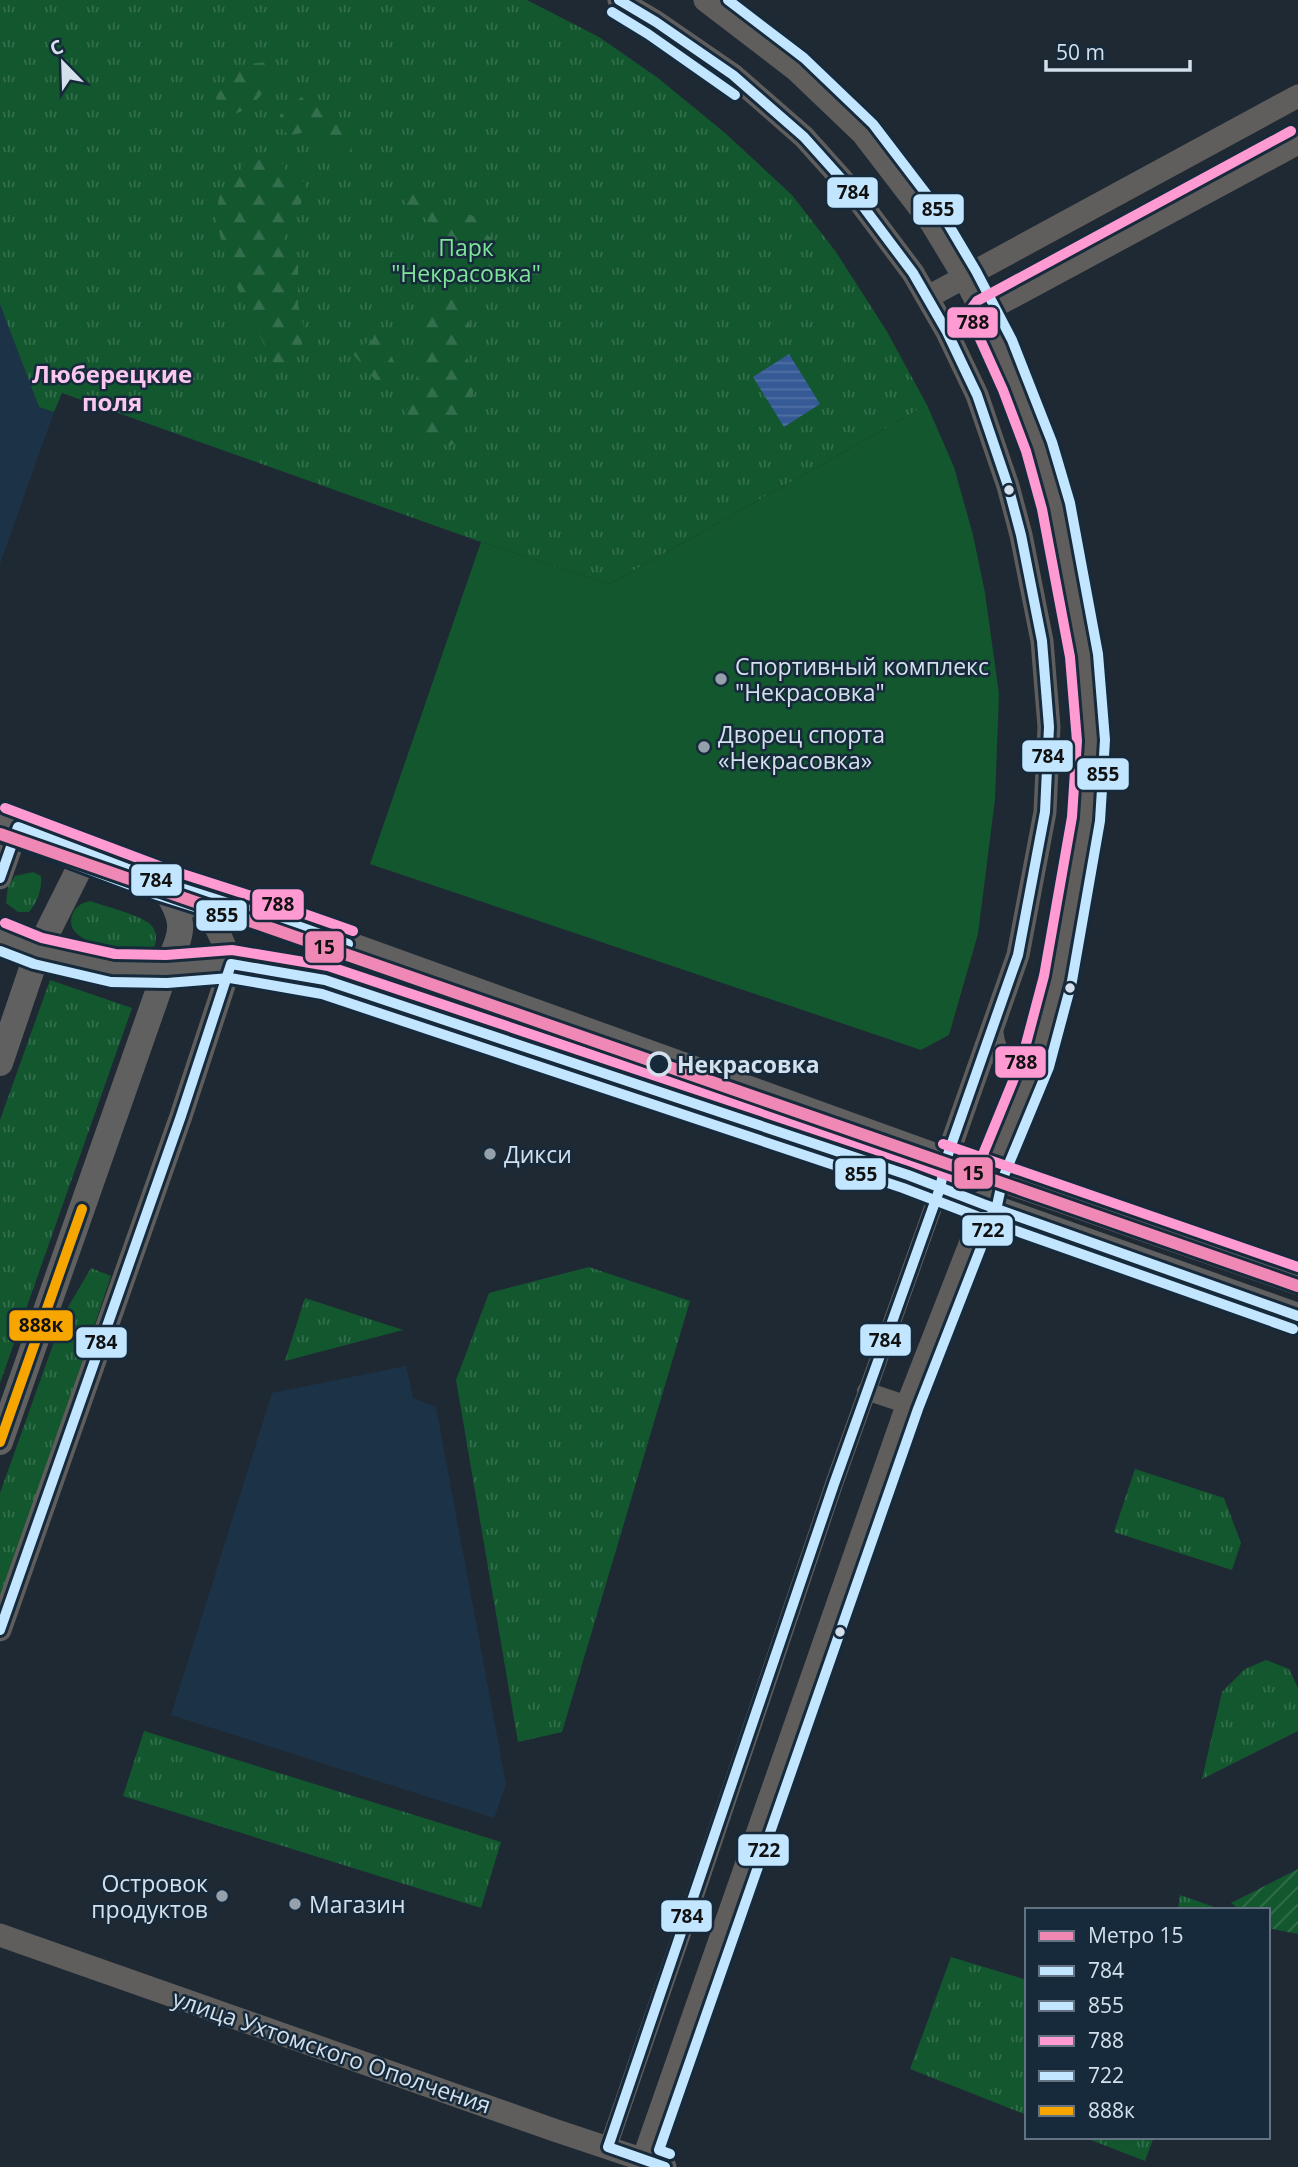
<svg xmlns="http://www.w3.org/2000/svg" width="1298" height="2167" viewBox="0 0 1298 2167" font-family="'Open Sans',sans-serif">
<style>
.built{fill:#1c3347}
.grass{fill:url(#grass-tufts)}
.forest{fill:url(#forest-firs)}
.garden{fill:url(#garden-furrows)}
.pitch{fill:#13572f}
.water{fill:url(#water-rules)}
.lines{fill:none;stroke-linecap:round;stroke-linejoin:round}
.minor{stroke:#5f5e5d;stroke-width:18}
.tertiary{stroke:#5f5e5d;stroke-width:23}
.secondary{stroke:#606060;stroke-width:26}
.bus-1-casing{stroke:#172a3b;stroke-width:16}
.bus-2-casing{stroke:#172a3b;stroke-width:16}
.bus-3-casing{stroke:#172a3b;stroke-width:16}
.bus-4-casing{stroke:#172a3b;stroke-width:16}
.bus-5-casing{stroke:#172a3b;stroke-width:16}
.bus-1{stroke:#c2e6ff;stroke-width:10}
.bus-2{stroke:#c2e6ff;stroke-width:10}
.bus-3{stroke:#ff9ad2;stroke-width:10}
.bus-4{stroke:#c2e6ff;stroke-width:10}
.bus-5{stroke:#f7a600;stroke-width:10}
.metro-1-casing{stroke:#172a3b;stroke-width:18}
.metro-1{stroke:#f088b6;stroke-width:12}
.bus-dot{fill:#d4e0ec;stroke:#172a3b;stroke-width:2.5}
.poi-dot{fill:#95a0ab;stroke:#172a3b;stroke-width:2.5}
.stop-dot{fill:#172a3b;stroke:#d4e0ec;stroke-width:3.5}
.labels{text-anchor:middle;dominant-baseline:central;stroke-width:5;stroke-linejoin:round;paint-order:stroke}
.park-label{font-size:23px;fill:#7ee499;stroke:#172a3b}
.poi-label{font-size:23px;fill:#d4e0ec;stroke:#172a3b;text-anchor:start}
.stop-label{font-size:23px;font-weight:bold;fill:#d4e0ec;stroke:#172a3b;text-anchor:start}
.street-label{font-size:23px;fill:#d4e0ec;stroke:#172a3b}
.neighbourhood-label{font-size:24px;font-weight:bold;fill:#fbc6f0;stroke:#172a3b}
.line-badge{stroke:#172a3b;stroke-width:2.5}
.pale-badge-label{font-size:19px;text-anchor:middle;font-weight:bold;fill:#111}
</style>
<defs>
<pattern id="grass-tufts" width="24" height="20" patternUnits="userSpaceOnUse" patternTransform="scale(1.75)"><rect width="24" height="20" fill="#13572f"/><path d="M3 7l-1-3M5 7V3M7 7l1-3M15 17l-1-3M17 17v-4M19 17l1-3" fill="none" stroke="#346f4d"/></pattern>
<pattern id="forest-firs" width="22" height="20" patternUnits="userSpaceOnUse" patternTransform="scale(1.75)"><rect width="22" height="20" fill="#13572f"/><path d="M5 1l3.5 6h-7zM16 11l3.5 6h-7z" fill="#346f4d"/></pattern>
<pattern id="garden-furrows" width="10" height="10" patternUnits="userSpaceOnUse" patternTransform="scale(1.75)"><rect width="10" height="10" fill="#13572f"/><path d="M-1 1l2-2M0 10L10 0M9 11l2-2" fill="none" stroke="#346f4d"/></pattern>
<pattern id="water-rules" width="6" height="5" patternUnits="userSpaceOnUse" patternTransform="scale(1.75)"><rect width="6" height="5" fill="#355a95"/><path d="M0 2.5h6" fill="none" stroke="#5171a4"/></pattern>
</defs>
<rect width="100%" height="100%" fill="#1f2933"/>
<!-- built -->
<path class="built" d="M 0,301 L 39,407 L 54,412 L 0,564 Z
M 406,1366 L 413,1398 L 436,1407 L 506,1784 L 494,1818 L 171,1715 L 272,1393 Z"/>
<!-- grass -->
<path class="grass" d="M 0,0 L 527,0 L 599,37 L 658,78 L 725,133 L 792,195 L 836,252 L 886,330 L 927,405 L 610,584 L 481,542 L 62,393 L 54,412 L 39,407 L 0,304 Z
M 33,872 L 41,876 C 42,890 38,901 29,912 L 18,912 L 6,903 L 8,887 L 15,876 Z
M 90,901 C 104,906 140,915 150,924 C 159,932 158,951 146,956 C 135,960 124,955 115,951 C 99,944 62,938 73,913 C 76,906 82,903 90,901 Z
M 50,980 L 132,1008 L 0,1383 L 0,1120 Z
M 589,1267 L 690,1301 L 562,1732 L 518,1742 L 456,1380 L 489,1293 Z
M 91,1268 L 111,1276 L 0,1606 L 0,1493 L 64,1314 Z
M 305,1298 L 403,1330 L 285,1361 Z
M 1135,1469 L 1224,1498 L 1241,1543 L 1232,1570 L 1114,1532 Z
M 1266,1660 L 1289,1669 L 1298,1688 L 1298,1731 L 1202,1779 L 1222,1692 L 1245,1669 Z
M 144,1731 L 501,1842 L 481,1908 L 123,1796 Z
M 1180,1895 L 1217,1908 L 1220,1910 L 1178,1910 Z
M 951,1957 L 1027,1980 L 1027,2115 L 910,2069 Z
M 1083,2137 L 1154,2137 L 1145,2161 Z"/>
<!-- forest -->
<path class="forest" d="M 271,62 L 275,71 C 265,92 252,113 227,115 L 219,107 L 216,97 C 236,68 235,64 271,62 Z
M 305,94 C 329,101 339,128 352,149 L 350,160 L 327,154 L 318,133 L 307,130 C 295,137 288,136 278,126 L 280,115 Z
M 264,154 C 277,157 282,161 287,173 C 327,181 291,214 285,232 C 285,234 284,243 284,244 L 298,261 L 298,305 L 305,331 L 300,352 L 295,361 L 284,364 L 273,362 C 255,327 203,229 221,193 C 224,187 231,181 235,176 C 245,165 249,156 264,154 Z
M 411,182 C 432,189 432,200 447,209 C 458,216 471,212 484,220 L 484,232 L 492,239 L 492,265 L 482,271 L 471,266 L 430,221 L 404,201 L 403,189 Z
M 439,290 L 450,290 L 464,306 L 472,333 L 466,354 L 473,375 L 473,396 L 460,414 L 460,440 L 450,446 C 430,440 414,432 406,412 L 414,392 L 420,357 L 422,321 Z
M 376,330 L 386,332 C 387,338 387,345 389,351 C 394,368 403,363 395,385 L 383,389 L 354,355 L 352,344 L 362,345 L 372,341 Z"/>
<!-- garden -->
<path class="garden" d="M 1298,1869 L 1298,1934 L 1268,1928 L 1268,1910 L 1240,1910 L 1231,1903 Z"/>
<!-- pitch -->
<path class="pitch" d="M 927,405 L 954,467 L 973,535 L 985,593 L 999,694 L 995,799 L 978,934 L 949,1035 L 921,1050 L 370,864 L 481,542 L 610,584 Z"/>
<!-- water -->
<path class="water" d="M 789,354 L 820,404 L 784,427 L 753,377 Z"/>
<g class="lines">
<!-- minor -->
<path class="minor" d="M 866,1391 L 905,1404
M 608,2147 L 689,1913 L 834,1484 L 940,1188
M 641,2158 L 905,1404 L 983,1204"/>
<!-- tertiary -->
<path class="tertiary" d="M 619,0 L 656,22 L 733,75 L 804,137 L 847,185 L 913,273 L 947,332 L 977,395 L 1008,486 L 1021,535 L 1042,641 L 1049,727 L 1045,812 L 1018,955 L 946,1160 L 940,1188
M 705,0 L 795,69 L 863,134 L 932,224 L 964,277 L 999,345 L 1039,447 L 1056,506 L 1084,655 L 1091,741 L 1086,819 L 1058,979 L 1035,1063 L 990,1174 L 983,1204
M 928,297 L 1298,96
M 947,332 L 1298,143
M 0,878 L 18,827
M 992,1033 C 995,1062 1012,1066 1037,1056
M 0,1630 L 181,1116 L 231,964 C 218,927 213,914 179,893
M 0,1935 L 554,2130 L 665,2167"/>
<!-- secondary -->
<path class="secondary" d="M 0,821 L 162,882 L 275,918 L 946,1160 L 1298,1282
M 0,936 L 38,951 L 113,968 L 166,969 L 231,964 L 325,980 L 908,1175 L 983,1204 L 1298,1316
M 0,1063 L 38,951 L 87,853
M 0,1442 L 166,969 C 186,925 185,924 162,882"/>
<!-- bus-1 casing -->
<g class="bus-1-casing">
<path id="bus-1" d="M 619,0 L 656,22 L 733,75 L 804,137 L 847,185 L 913,273 L 947,332 L 977,395 L 1008,486 L 1021,535 L 1042,641 L 1049,727 L 1045,812 L 1018,955 L 946,1160 L 940,1188 L 834,1484 L 608,2147 L 665,2167
M 0,878 L 18,827 L 162,882 L 275,918 L 348,944
M 0,1630 L 181,1116 L 231,964 L 325,980 L 908,1175 L 983,1204 L 1298,1316"/>
</g>
<!-- bus-2 casing -->
<g class="bus-2-casing">
<path id="bus-2" d="M 612,12 L 648,34 L 735,95
M 0,836 L 157,895 L 271,931 L 345,958
M 0,951 L 34,964 L 111,982 L 167,983 L 230,978 L 322,994 L 903,1188 L 979,1217 L 989,1217 L 996,1210 L 1003,1178 L 1049,1067 L 1072,981 L 1100,821 L 1105,740 L 1098,654 L 1070,503 L 1052,442 L 1012,340 L 976,271 L 944,217 L 873,124 L 804,58 L 728,0"/>
</g>
<!-- bus-3 casing -->
<g class="bus-3-casing">
<path id="bus-3" d="M 5,808 L 167,869 L 279,905 L 353,931
M 5,923 L 42,938 L 115,954 L 166,955 L 232,950 L 328,966 L 912,1162 L 973,1185 L 977,1169 L 1022,1059 L 1044,976 L 1072,817 L 1077,741 L 1070,657 L 1042,509 L 1026,451 L 1003,390 L 971,319 L 971,309 L 977,301 L 1291,131
M 943,1144 L 1298,1267"/>
</g>
<!-- bus-4 casing -->
<g class="bus-4-casing">
<path id="bus-4" d="M 670,2154 L 659,2150 L 918,1409 L 991,1222 L 1293,1329"/>
</g>
<!-- bus-5 casing -->
<g class="bus-5-casing">
<path id="bus-5" d="M 0,1442 L 82,1209"/>
</g>
<!-- bus-1 -->
<use href="#bus-1" class="bus-1"/>
<!-- bus-2 -->
<use href="#bus-2" class="bus-2"/>
<!-- bus-3 -->
<use href="#bus-3" class="bus-3"/>
<!-- bus-4 -->
<use href="#bus-4" class="bus-4"/>
<!-- bus-5 -->
<use href="#bus-5" class="bus-5"/>
<!-- metro-1 casing -->
<g class="metro-1-casing">
<path id="metro-1" d="M 0,834 L 1298,1286"/>
</g>
<!-- metro-1 -->
<use href="#metro-1" class="metro-1"/>
</g>
<!-- markers -->
<g class="bus-dot">
<circle cx="1009" cy="490" r="6"/>
<circle cx="1070" cy="988" r="6"/>
<circle cx="840" cy="1632" r="6"/>
</g>
<g class="poi-dot">
<circle cx="721" cy="679" r="7"/>
<circle cx="704" cy="747" r="7"/>
<circle cx="490" cy="1154" r="7"/>
<circle cx="222" cy="1896" r="7"/>
<circle cx="295" cy="1904" r="7"/>
</g>
<circle class="stop-dot" cx="659" cy="1064" r="11"/>
<g class="labels">
<!-- park labels -->
<g class="park-label">
<text x="466" y="247">Парк<tspan x="466" dy="26">"Некрасовка"</tspan></text>
</g>
<!-- poi labels -->
<g class="poi-label">
<text x="735" y="666">Спортивный комплекс<tspan x="735" dy="26">"Некрасовка"</tspan></text>
<text x="718" y="734">Дворец спорта<tspan x="718" dy="26">«Некрасовка»</tspan></text>
<text x="504" y="1154">Дикси</text>
<text x="208" y="1883" text-anchor="end">Островок<tspan x="208" dy="26">продуктов</tspan></text>
<text x="309" y="1904">Магазин</text>
</g>
<!-- stop labels -->
<g class="stop-label">
<text x="677" y="1064">Некрасовка</text>
</g>
<!-- street labels -->
<g class="street-label">
<text transform="translate(332 2051) rotate(19)">улица Ухтомского Ополчения</text>
</g>
<!-- neighbourhood labels -->
<g class="neighbourhood-label">
<text x="112" y="373">Люберецкие<tspan x="112" dy="28">поля</tspan></text>
</g>
</g>
<g class="line-badge">
<rect x="826" y="176" width="53" height="33" rx="7" fill="#c2e6ff"/>
<rect x="912" y="193" width="53" height="33" rx="7" fill="#c2e6ff"/>
<rect x="946" y="306" width="53" height="33" rx="7" fill="#ff9ad2"/>
<rect x="1021" y="739" width="53" height="34" rx="7" fill="#c2e6ff"/>
<rect x="1076" y="757" width="54" height="34" rx="7" fill="#c2e6ff"/>
<rect x="130" y="863" width="53" height="34" rx="7" fill="#c2e6ff"/>
<rect x="251" y="888" width="54" height="33" rx="7" fill="#ff9ad2"/>
<rect x="195" y="899" width="53" height="33" rx="7" fill="#c2e6ff"/>
<rect x="304" y="930" width="41" height="34" rx="7" fill="#f088b6"/>
<rect x="994" y="1045" width="53" height="34" rx="7" fill="#ff9ad2"/>
<rect x="953" y="1156" width="41" height="34" rx="7" fill="#f088b6"/>
<rect x="834" y="1157" width="53" height="34" rx="7" fill="#c2e6ff"/>
<rect x="961" y="1214" width="53" height="33" rx="7" fill="#c2e6ff"/>
<rect x="8" y="1309" width="66" height="33" rx="7" fill="#f7a600"/>
<rect x="859" y="1323" width="53" height="34" rx="7" fill="#c2e6ff"/>
<rect x="75" y="1326" width="53" height="33" rx="7" fill="#c2e6ff"/>
<rect x="737" y="1833" width="53" height="34" rx="7" fill="#c2e6ff"/>
<rect x="660" y="1899" width="53" height="34" rx="7" fill="#c2e6ff"/>
</g>
<g class="pale-badge-label">
<text x="853" y="199">784</text>
<text x="938" y="216">855</text>
<text x="973" y="329">788</text>
<text x="1048" y="763">784</text>
<text x="1103" y="781">855</text>
<text x="156" y="887">784</text>
<text x="278" y="911">788</text>
<text x="222" y="922">855</text>
<text x="324" y="954">15</text>
<text x="1021" y="1069">788</text>
<text x="973" y="1180">15</text>
<text x="861" y="1181">855</text>
<text x="988" y="1237">722</text>
<text x="41" y="1332">888к</text>
<text x="885" y="1347">784</text>
<text x="101" y="1349">784</text>
<text x="764" y="1857">722</text>
<text x="687" y="1923">784</text>
</g>
<!-- legend -->
<rect x="1025" y="1908" width="245" height="231" fill="#172a3b" stroke="#637382" stroke-width="2"/>
<rect x="1039" y="1931" width="35" height="10" fill="#f088b6" stroke="#637382" stroke-width="2"/>
<text x="1088" y="1943" font-size="21" fill="#d4e0ec">Метро 15</text>
<rect x="1039" y="1966" width="35" height="10" fill="#c2e6ff" stroke="#637382" stroke-width="2"/>
<text x="1088" y="1978" font-size="21" fill="#d4e0ec">784</text>
<rect x="1039" y="2001" width="35" height="10" fill="#c2e6ff" stroke="#637382" stroke-width="2"/>
<text x="1088" y="2013" font-size="21" fill="#d4e0ec">855</text>
<rect x="1039" y="2036" width="35" height="10" fill="#ff9ad2" stroke="#637382" stroke-width="2"/>
<text x="1088" y="2048" font-size="21" fill="#d4e0ec">788</text>
<rect x="1039" y="2071" width="35" height="10" fill="#c2e6ff" stroke="#637382" stroke-width="2"/>
<text x="1088" y="2083" font-size="21" fill="#d4e0ec">722</text>
<rect x="1039" y="2106" width="35" height="10" fill="#f7a600" stroke="#637382" stroke-width="2"/>
<text x="1088" y="2118" font-size="21" fill="#d4e0ec">888к</text>
<!-- north arrow -->
<g transform="translate(63 63) rotate(337)" stroke="#172a3b" stroke-width="5" paint-order="stroke">
<path d="M0-5L12 26L0 18L-12 26Z" fill="#d4e0ec"/>
<text y="-10" font-size="19" font-weight="bold" text-anchor="middle" fill="#d4e0ec">С</text>
</g>
<!-- scale -->
<path d="M1046 60v10h144v-10" fill="none" stroke="#d4e0ec" stroke-width="3.5"/>
<text x="1056" y="60" font-size="21" fill="#d4e0ec" stroke="#172a3b" stroke-width="5" paint-order="stroke">50 m</text>
</svg>
